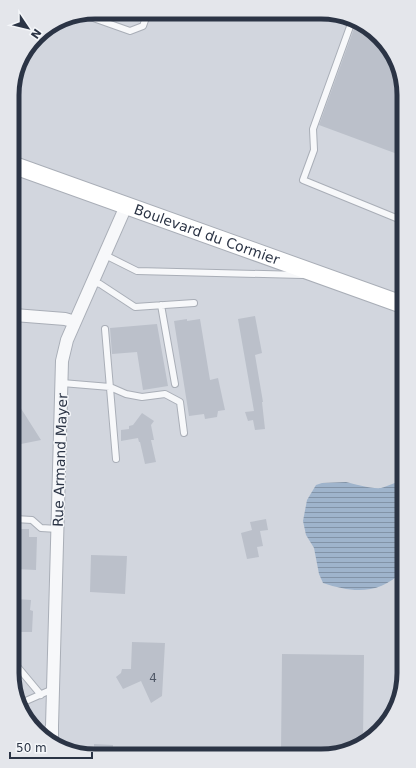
<svg xmlns="http://www.w3.org/2000/svg" width="416" height="768" viewBox="0 0 416 768" font-family="'DejaVu Sans',sans-serif">
<style>
.built{fill:#d2d6de}
.water{fill:url(#water-rules)}
.building{fill:#bbc0ca}
.lines{fill:none;stroke-linecap:round;stroke-linejoin:round}
.lane-casing{stroke:#a9aeb7;stroke-width:8}
.street-casing{stroke:#a9aeb7;stroke-width:14}
.secondary-casing{stroke:#a9aeb7;stroke-width:19}
.lane{stroke:#f7f8fa;stroke-width:6}
.street{stroke:#f7f8fa;stroke-width:12}
.secondary{stroke:#fff;stroke-width:17}
.labels{text-anchor:middle;dominant-baseline:central;stroke-width:3;stroke-linejoin:round;paint-order:stroke}
.number-label{font-size:12px;fill:#4f5766}
.street-label{font-size:14px;fill:#2b3445;stroke:#f4f6f9}
.rim{fill:none;stroke:#2b3445;stroke-width:5}
</style>
<defs>
<pattern id="water-rules" width="6" height="5" patternUnits="userSpaceOnUse"><rect width="6" height="5" fill="#9fb4cc"/><path d="M0 2.5h6" fill="none" stroke="#8293a7"/></pattern>
</defs>
<rect width="100%" height="100%" fill="#e4e7ec"/>
<!-- built -->
<path class="built" d="M 95,12 L 337,14 L 376,32 L 400,68 L 404,679 L 387,723 L 348,752 L 84,755 L 44,739 L 16,700 L 13,84 L 21,58 L 40,33 L 63,18 Z"/>
<!-- water -->
<path class="water" d="M 346,482 C 354,484 372,489 381,488 C 388,486 395,482 402,482 L 403,571 C 379,595 353,593 323,583 L 319,574 L 314,548 L 306,535 L 303,521 L 307,500 L 316,485 L 322,483 Z"/>
<!-- building -->
<path class="building" d="M 356,23 L 376,32 L 400,68 L 400,155 L 319,125 Z
M 255,316 L 262,353 L 255,355 L 263,402 L 262,402 L 265,429 L 255,430 L 253,420 L 248,421 L 245,412 L 254,411 L 238,319 Z
M 187,319 L 187,321 L 200,319 L 210,380 L 218,378 L 225,410 L 218,411 L 217,417 L 205,419 L 204,414 L 189,416 L 174,321 Z
M 157,324 L 168,386 L 143,390 L 137,352 L 112,354 L 110,328 Z
M 15,399 L 41,440 L 16,445 L 16,443 L 15,443 Z
M 142,413 L 154,421 L 151,425 L 154,440 L 151,440 L 156,462 L 145,464 L 140,442 L 139,442 L 138,438 L 121,441 L 121,430 L 129,429 L 129,426 L 133,425 Z
M 266,519 L 268,530 L 260,531 L 263,546 L 257,547 L 259,557 L 247,559 L 241,533 L 252,530 L 250,522 Z
M 15,529 L 29,529 L 29,537 L 37,537 L 36,570 L 16,569 Z
M 91,555 L 127,556 L 125,594 L 90,592 Z
M 16,599 L 31,600 L 30,610 L 33,611 L 32,632 L 16,632 Z
M 132,642 L 165,643 L 162,696 L 151,703 L 141,681 L 123,689 L 116,677 L 121,673 L 122,669 L 131,669 Z
M 282,654 L 364,655 L 363,741 L 348,752 L 281,752 Z
M 94,744 L 113,745 L 113,755 L 94,755 Z"/>
<g class="lines">
<!-- lane casing -->
<g class="lane-casing">
<path id="lane" d="M 82,14 L 130,31 L 143,26 L 148,12
M 352,21 L 313,129 L 314,150 L 303,180 L 401,220
M 105,255 L 137,271 L 302,275
M 93,282 L 100,284 L 135,307 L 194,303
M 161,305 L 175,384
M 105,329 L 116,459
M 62,383 L 110,387 L 126,394 L 142,397 L 165,394 L 180,402 L 184,433
M 15,519 L 32,520 L 41,528 L 58,529
M 16,665 L 41,695
M 19,704 L 53,689
M 129,755 L 129,754"/>
</g>
<!-- street casing -->
<g class="street-casing">
<path id="street" d="M 14,315 L 65,319 L 75,322
M 52,726 L 62,361 L 67,340 L 126,206
M 47,740 L 52,726 L 52,742"/>
</g>
<!-- secondary casing -->
<g class="secondary-casing">
<g id="secondary">
<path id="s1" d="M 13,165 L 401,304"/>
</g>
</g>
<!-- lane -->
<use href="#lane" class="lane"/>
<!-- street -->
<use href="#street" class="street"/>
<!-- secondary -->
<use href="#secondary" class="secondary"/>
</g>
<g class="labels">
<!-- number labels -->
<g class="number-label">
<text x="153" y="678">4</text>
</g>
<!-- street labels -->
<g class="street-label">
<text stroke="none"><textPath href="#s1" startOffset="206">Boulevard du Cormier</textPath></text>
<text transform="translate(60 460) rotate(-88)">Rue Armand Mayer</text>
</g>
</g>
<!-- crop -->
<path d="M0 0H416V768H0ZM95 19H321A76 76 0 0 1 397 95V673A76 76 0 0 1 321 749H95A76 76 0 0 1 19 673V95A76 76 0 0 1 95 19Z" fill="#e4e6eb" fill-rule="evenodd"/>
<path class="rim" d="M95 19H321A76 76 0 0 1 397 95V673A76 76 0 0 1 321 749H95A76 76 0 0 1 19 673V95A76 76 0 0 1 95 19Z"/>
<!-- north arrow -->
<g transform="translate(28 28) rotate(125)" stroke="#f4f6f9" stroke-width="3" paint-order="stroke">
<path d="M0-3L7 15L0 10L-7 15Z" fill="#2b3445"/>
<text y="-6" font-size="11" font-weight="bold" text-anchor="middle" fill="#2b3445">N</text>
</g>
<!-- scale -->
<path d="M10 752v6h82v-6" fill="none" stroke="#2b3445" stroke-width="2"/>
<text x="16" y="752" font-size="12" fill="#2b3445" stroke="#f4f6f9" stroke-width="3" paint-order="stroke">50 m</text>
</svg>
